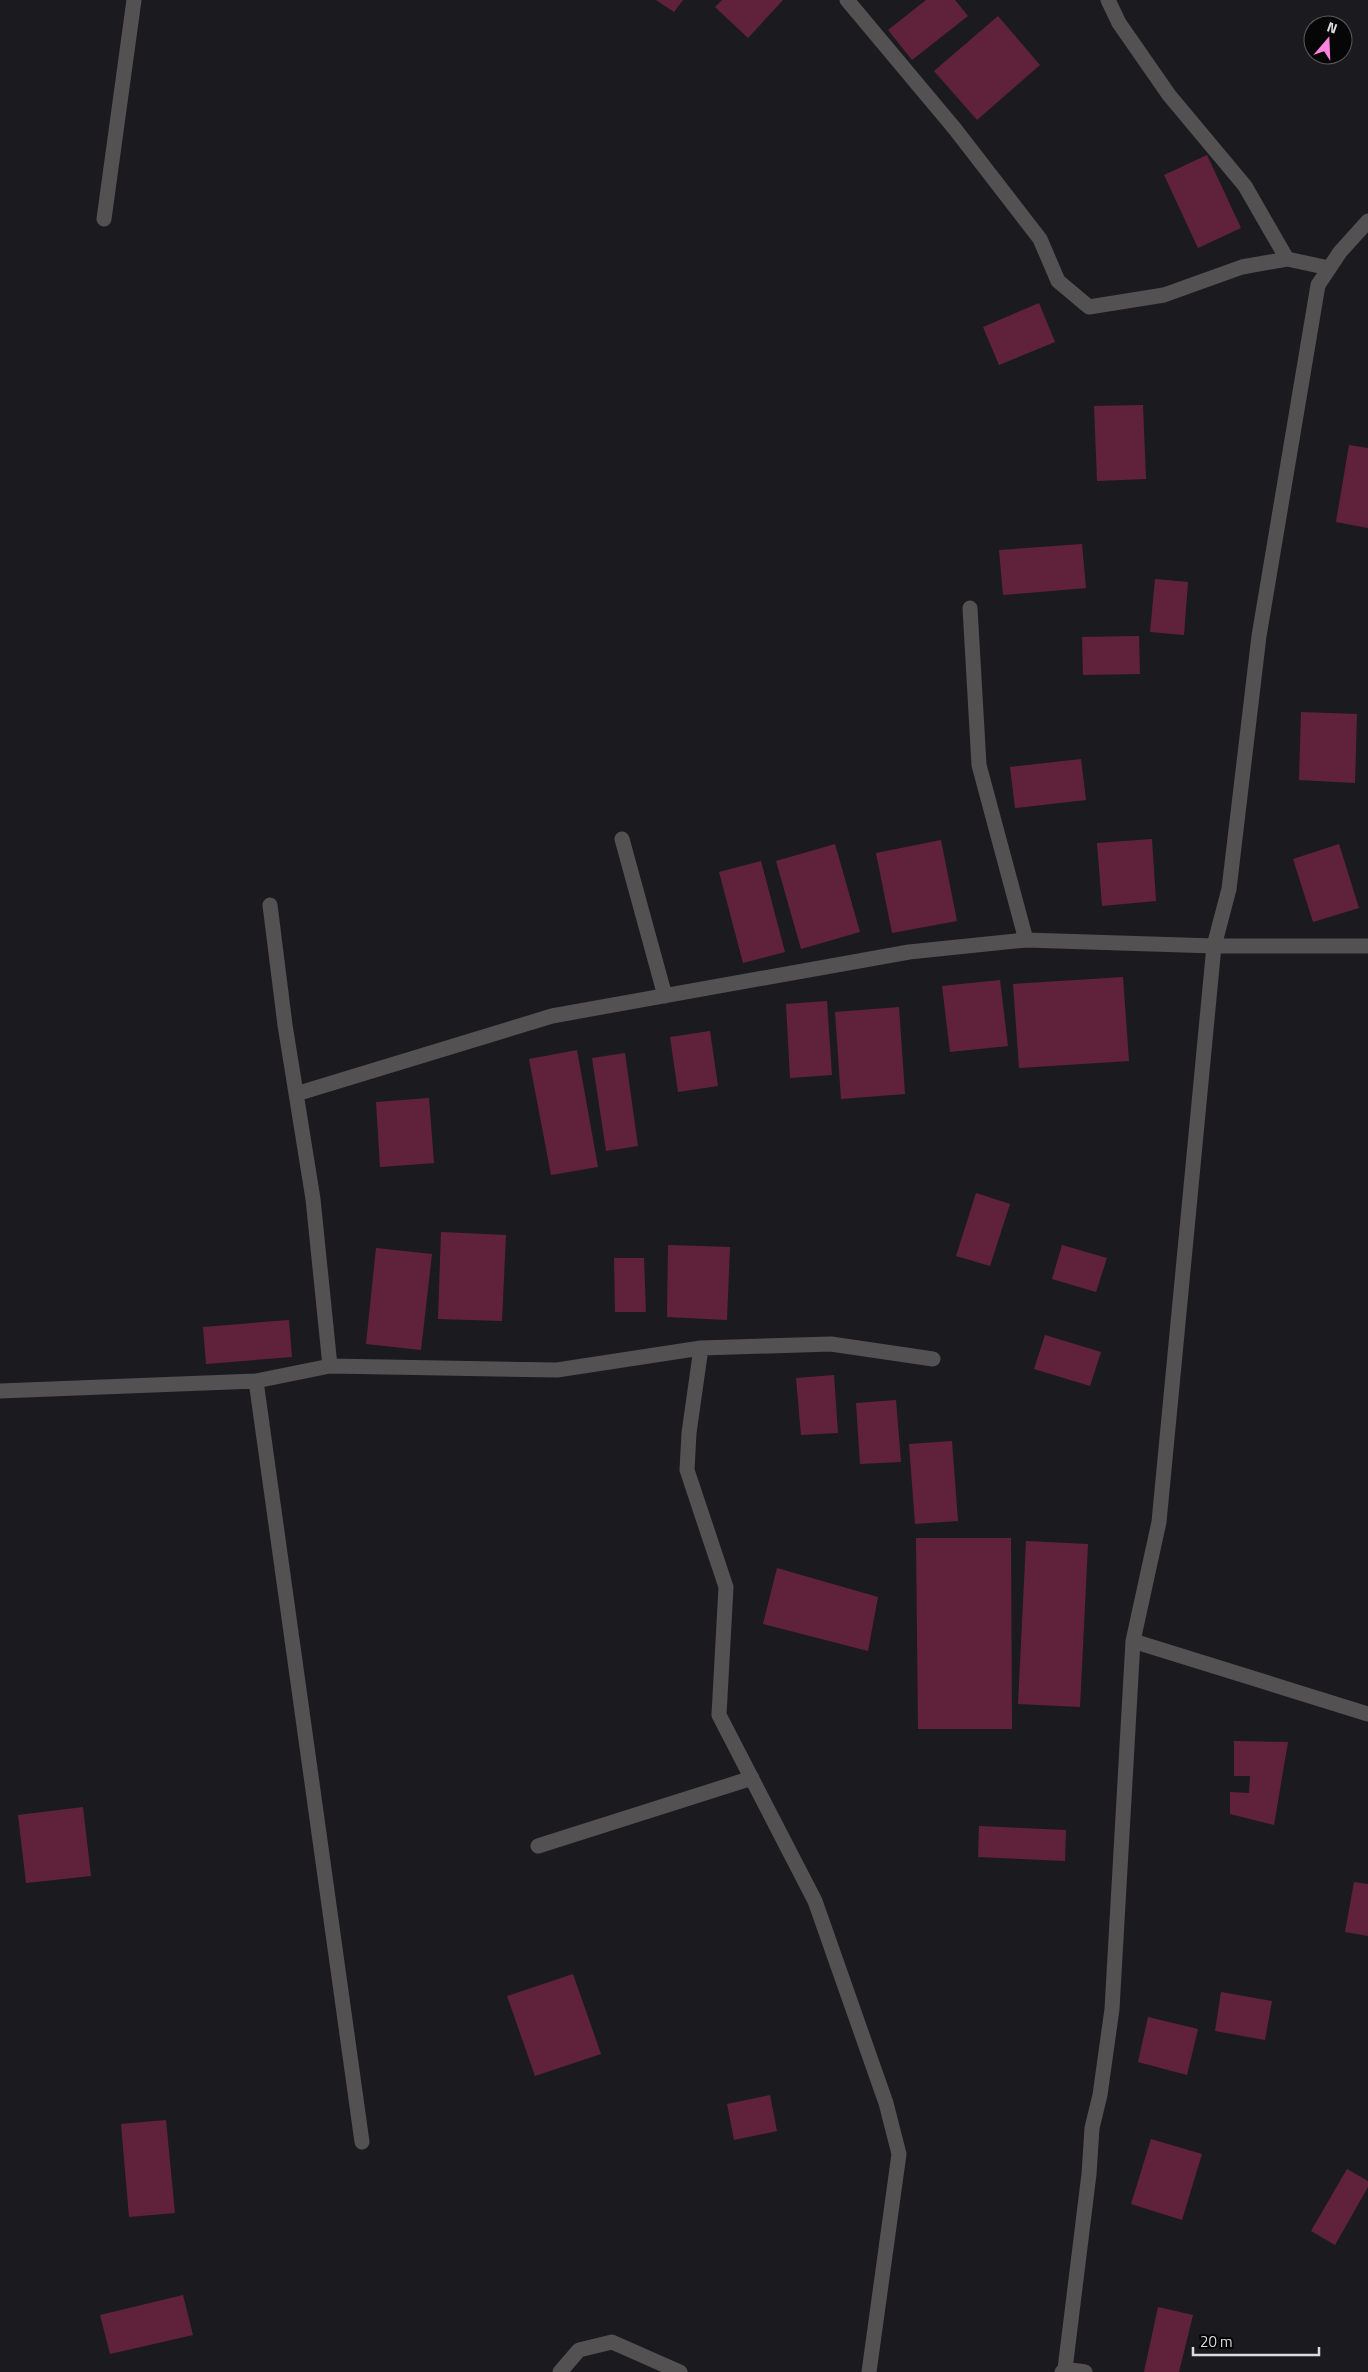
<svg xmlns="http://www.w3.org/2000/svg" width="1368" height="2372" viewBox="0 0 1368 2372" font-family="'Titillium Web',sans-serif">
<style>
.building{fill:#60223a}
.lines{fill:none;stroke-linecap:round;stroke-linejoin:round}
.minor{stroke:#535151;stroke-width:15}
</style>
<rect width="100%" height="100%" fill="#1b1b1f"/>
<!-- building -->
<path class="building" d="M 656,0 L 683,0 L 674,12 Z
M 722,0 L 783,0 L 748,38 L 715,7 Z
M 926,0 L 955,0 L 968,16 L 912,60 L 888,30 Z
M 998,16 L 1040,65 L 977,120 L 934,71 Z
M 1207,155 L 1241,228 L 1198,248 L 1164,175 Z
M 1039,303 L 1055,342 L 999,365 L 983,327 Z
M 1143,405 L 1146,479 L 1097,481 L 1094,406 Z
M 1349,445 L 1368,448 L 1368,528 L 1336,522 Z
M 1082,544 L 1086,588 L 1003,595 L 999,550 Z
M 1155,579 L 1188,582 L 1184,635 L 1150,632 Z
M 1139,636 L 1140,674 L 1083,675 L 1082,637 Z
M 1301,712 L 1357,714 L 1355,783 L 1299,780 Z
M 1081,759 L 1086,800 L 1015,808 L 1010,767 Z
M 1152,839 L 1156,901 L 1102,906 L 1097,843 Z
M 941,840 L 957,921 L 892,933 L 876,853 Z
M 835,844 L 860,932 L 801,949 L 776,861 Z
M 1339,844 L 1359,908 L 1313,922 L 1293,859 Z
M 761,861 L 785,952 L 743,963 L 719,872 Z
M 1123,977 L 1129,1061 L 1019,1068 L 1013,984 Z
M 1000,980 L 1008,1046 L 950,1052 L 942,986 Z
M 827,1001 L 832,1075 L 790,1078 L 786,1004 Z
M 899,1007 L 905,1094 L 841,1099 L 835,1012 Z
M 710,1031 L 718,1086 L 678,1092 L 670,1037 Z
M 577,1050 L 598,1167 L 551,1175 L 529,1059 Z
M 625,1053 L 638,1146 L 606,1151 L 592,1058 Z
M 429,1098 L 434,1163 L 380,1167 L 376,1102 Z
M 976,1193 L 1010,1204 L 990,1266 L 956,1256 Z
M 441,1232 L 506,1235 L 502,1321 L 438,1319 Z
M 668,1245 L 730,1247 L 727,1320 L 667,1317 Z
M 1062,1245 L 1107,1258 L 1096,1292 L 1052,1279 Z
M 376,1248 L 432,1254 L 421,1350 L 366,1344 Z
M 614,1258 L 644,1258 L 646,1312 L 615,1312 Z
M 289,1320 L 292,1357 L 206,1364 L 203,1327 Z
M 1045,1335 L 1101,1352 L 1090,1386 L 1034,1369 Z
M 834,1375 L 838,1433 L 801,1435 L 796,1378 Z
M 896,1400 L 901,1462 L 860,1464 L 856,1403 Z
M 952,1441 L 958,1521 L 915,1524 L 909,1444 Z
M 916,1538 L 1011,1538 L 1012,1729 L 918,1729 Z
M 1026,1541 L 1088,1544 L 1080,1707 L 1018,1704 Z
M 777,1568 L 878,1597 L 868,1651 L 763,1624 Z
M 1234,1741 L 1288,1742 L 1274,1825 L 1230,1814 L 1230,1792 L 1249,1793 L 1250,1776 L 1234,1776 Z
M 83,1807 L 91,1876 L 26,1883 L 18,1815 Z
M 979,1826 L 1066,1830 L 1065,1861 L 978,1857 Z
M 1354,1882 L 1368,1884 L 1368,1936 L 1345,1932 Z
M 573,1974 L 601,2054 L 535,2076 L 507,1996 Z
M 1221,1992 L 1272,2001 L 1265,2040 L 1215,2031 Z
M 1148,2017 L 1198,2029 L 1187,2075 L 1138,2062 Z
M 770,2095 L 777,2131 L 734,2140 L 727,2104 Z
M 166,2120 L 175,2213 L 129,2217 L 121,2124 Z
M 1151,2139 L 1202,2154 L 1182,2220 L 1131,2204 Z
M 1347,2169 L 1368,2181 L 1368,2187 L 1335,2245 L 1311,2231 Z
M 183,2295 L 193,2335 L 110,2354 L 100,2315 Z
M 1158,2307 L 1193,2315 L 1179,2372 L 1144,2372 Z"/>
<g class="lines">
<!-- minor -->
<path class="minor" d="M 847,0 L 955,129 L 1040,239 L 1058,281 L 1089,307 L 1164,295 L 1242,267 L 1287,259 L 1329,268
M 1108,0 L 1119,23 L 1169,95 L 1245,186 L 1287,259
M 104,219 L 134,0
M 970,608 L 979,765 L 1026,940
M 622,839 L 665,996
M 270,905 L 285,1025 L 313,1199 L 330,1366
M 296,1094 L 552,1016 L 909,952 L 1026,940 L 1214,946 L 1368,946
M 701,1348 L 689,1433 L 687,1470 L 726,1587 L 719,1715 L 815,1901 L 886,2103 L 899,2154 L 869,2372
M 256,1381 L 362,2142
M 0,1391 L 256,1381 L 330,1366 L 557,1370 L 701,1348 L 831,1344 L 933,1359
M 1133,1641 L 1368,1714
M 538,1846 L 752,1778
M 1065,2369 L 1089,2174 L 1092,2128 L 1100,2095 L 1112,2009 L 1133,1641 L 1159,1522 L 1214,946 L 1229,889 L 1259,636 L 1318,285 L 1340,252 L 1368,221
M 560,2372 L 579,2350 L 612,2342 L 680,2372
M 1062,2372 L 1065,2369 L 1085,2372"/>
</g>
<!-- north arrow -->
<g transform="translate(1328 40) rotate(19)"><circle r="24" fill="#060607" stroke="#5c5c5d"/>
<path d="M0-4L9 19L0 12L-9 19Z" fill="#fe85df"/>
<text y="-8" font-size="14" font-weight="bold" text-anchor="middle" fill="#dcdcdf">N</text>
</g>
<!-- scale -->
<path d="M1193 2347v8h126v-8" fill="none" stroke="#dcdcdf" stroke-width="2.5"/>
<text x="1200" y="2347" font-size="15" fill="#dcdcdf" stroke="#060607" stroke-width="4" paint-order="stroke">20 m</text>
</svg>
